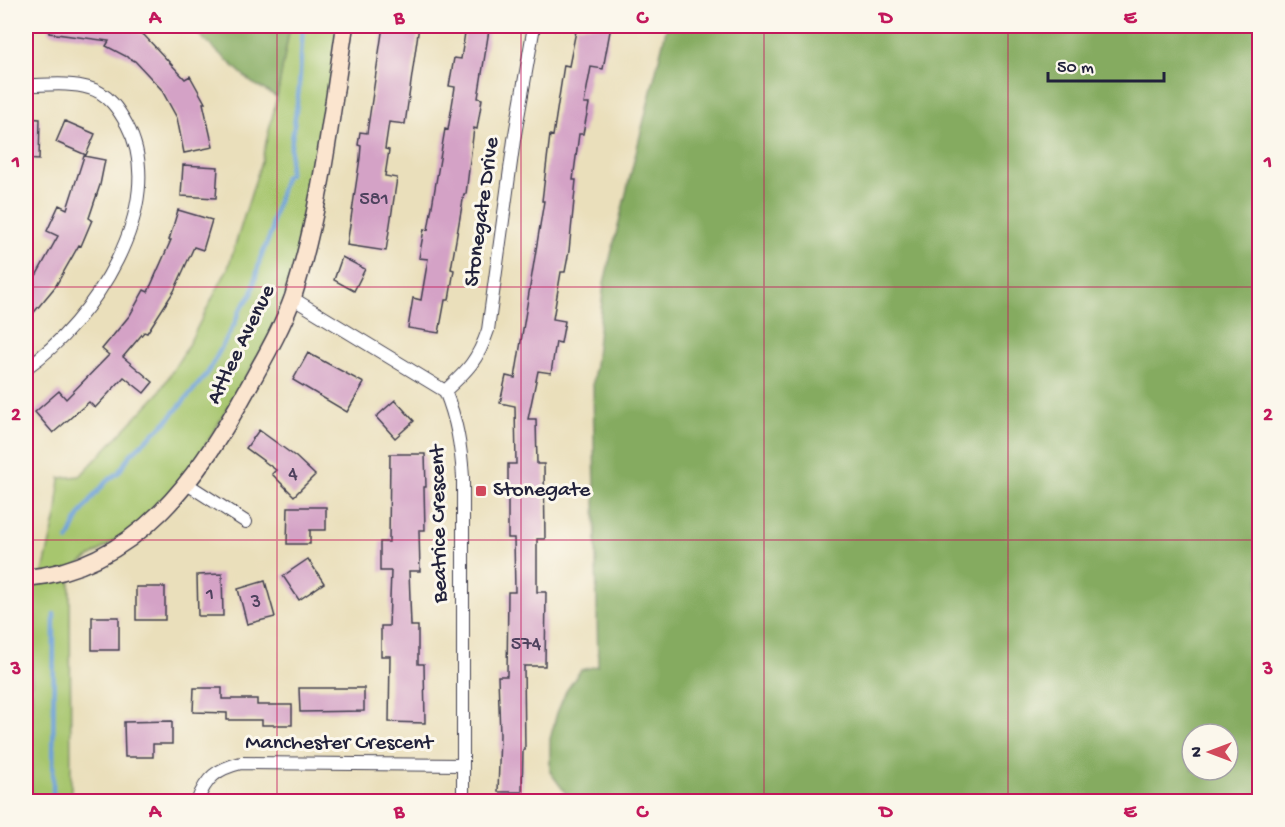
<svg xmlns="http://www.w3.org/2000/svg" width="1285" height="827" viewBox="0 0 1285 827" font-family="'Gochi Hand',sans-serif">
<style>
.green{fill:#a7c66e;stroke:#647454;stroke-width:1.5}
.forest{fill:#85ab61;stroke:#54664e;stroke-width:1.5;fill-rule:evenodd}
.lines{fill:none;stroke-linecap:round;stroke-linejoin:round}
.stream{stroke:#6da1d9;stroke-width:4.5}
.building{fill:#d4a2c6}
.street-casing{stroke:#403e4e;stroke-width:14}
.secondary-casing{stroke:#403e4e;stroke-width:19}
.street{stroke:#fff;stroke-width:12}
.secondary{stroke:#fbe5cf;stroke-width:16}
.grid{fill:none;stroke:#c2185b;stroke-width:1.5;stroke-opacity:0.55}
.poi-dot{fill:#d1495b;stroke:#fbf7ec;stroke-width:2}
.labels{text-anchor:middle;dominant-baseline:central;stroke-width:6;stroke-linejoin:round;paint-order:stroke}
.number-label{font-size:20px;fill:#4e425e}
.street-label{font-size:22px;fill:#22223b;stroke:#fbf7ec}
.poi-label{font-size:22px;fill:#22223b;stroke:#fbf7ec;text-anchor:start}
.neatline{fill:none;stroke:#c2185b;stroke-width:2}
.grid-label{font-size:20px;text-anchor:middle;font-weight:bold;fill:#c2185b}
</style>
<rect width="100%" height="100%" fill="#fbf7ec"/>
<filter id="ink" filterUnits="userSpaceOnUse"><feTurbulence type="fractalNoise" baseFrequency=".0167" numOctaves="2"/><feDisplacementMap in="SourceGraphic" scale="12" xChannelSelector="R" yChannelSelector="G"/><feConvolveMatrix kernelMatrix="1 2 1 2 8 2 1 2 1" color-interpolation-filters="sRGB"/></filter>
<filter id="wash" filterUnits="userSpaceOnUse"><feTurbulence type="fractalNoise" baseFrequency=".008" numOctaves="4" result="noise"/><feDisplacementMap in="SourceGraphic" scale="24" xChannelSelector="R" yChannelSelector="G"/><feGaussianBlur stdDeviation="1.35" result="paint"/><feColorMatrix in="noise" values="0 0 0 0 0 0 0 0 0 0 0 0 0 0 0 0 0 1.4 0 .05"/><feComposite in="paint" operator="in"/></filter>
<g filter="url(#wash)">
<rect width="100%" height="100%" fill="#eadfbb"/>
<!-- green -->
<path class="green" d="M 290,26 L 346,26 L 293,297 L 171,504 L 70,570 L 71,801 L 31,802 L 32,578 L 42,576 L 57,512 L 60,478 L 80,476 L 158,394 L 185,351 L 228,268 L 262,159 L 277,97 Z"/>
<!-- forest -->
<path class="forest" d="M 189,26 L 290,26 L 277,97 L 252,83 Z
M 667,26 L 1259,26 L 1259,801 L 579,802 L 570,799 L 550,772 L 550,739 L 557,713 L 566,691 L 581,670 L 598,666 L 593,383 L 604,283 ZM 1192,734 L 1228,734 L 1228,770 L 1192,770 Z"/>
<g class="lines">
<!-- stream -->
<path class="stream" d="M 68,540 L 79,516 L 93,497 L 106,482 L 119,472 L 130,455 L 167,421 L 207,374 L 235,323 L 240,310 L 252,294 L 260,259 L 272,231 L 272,222 L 285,177 L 289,174 L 291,147 L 299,89 L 303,26
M 53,802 L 54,614"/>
</g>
<g id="blocks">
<!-- building -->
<path class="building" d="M 49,26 L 125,26 L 144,35 L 185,79 L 190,76 L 205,103 L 203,103 L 213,147 L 184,153 L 177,118 L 161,89 L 135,61 L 106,46 L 109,41 L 49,33 Z
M 383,26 L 419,26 L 405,124 L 389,122 L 385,149 L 389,150 L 385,176 L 397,178 L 386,251 L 347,245 L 360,158 L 361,146 L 358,145 L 360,132 L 367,133 Z
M 466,26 L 489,30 L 478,98 L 482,99 L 477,129 L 474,128 L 466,194 L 464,194 L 451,269 L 454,270 L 449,300 L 445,300 L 439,333 L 408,328 L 413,298 L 421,300 L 428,259 L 419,258 L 424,229 L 428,230 L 445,129 L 448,130 L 455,87 L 449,86 L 454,58 L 461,59 Z
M 577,26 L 611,26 L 603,69 L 591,67 L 584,104 L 589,104 L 583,134 L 579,134 L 573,180 L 576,180 L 569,251 L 565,272 L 561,272 L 553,319 L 565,321 L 561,343 L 556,342 L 551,373 L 538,371 L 528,419 L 536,419 L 537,464 L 544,464 L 545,539 L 537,539 L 537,592 L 546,592 L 545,666 L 524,666 L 525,750 L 523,750 L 522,792 L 498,792 L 500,735 L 498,676 L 507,676 L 508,592 L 515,592 L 514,538 L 508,538 L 508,464 L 516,464 L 515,406 L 500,403 L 506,376 L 515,378 L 544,201 L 542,201 L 550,135 L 553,136 L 564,65 L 569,66 Z
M 26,118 L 40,119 L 39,160 L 26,159 Z
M 65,121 L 95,134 L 86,155 L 56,142 Z
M 84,156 L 105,160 L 100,185 L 89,218 L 92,220 L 81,246 L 79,245 L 55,287 L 26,322 L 26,288 L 37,274 L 58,236 L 47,231 L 59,205 L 67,209 Z
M 183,165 L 218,167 L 216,198 L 181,196 Z
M 178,210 L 212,220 L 203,250 L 194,247 L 174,291 L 147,333 L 144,332 L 123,357 L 153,382 L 144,393 L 124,377 L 95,408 L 89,402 L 53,433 L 35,412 L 59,391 L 66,399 L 109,355 L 102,349 L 130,315 L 144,290 L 148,292 L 171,240 L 169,240 Z
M 342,257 L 365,269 L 354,291 L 334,280 Z
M 308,353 L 364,383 L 347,412 L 293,380 Z
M 395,400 L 414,421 L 395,438 L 376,417 Z
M 259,430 L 296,457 L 315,475 L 294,496 L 272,474 L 276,470 L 246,448 Z
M 390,454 L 425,454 L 426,487 L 424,487 L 425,530 L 419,530 L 420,571 L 409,571 L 411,626 L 418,626 L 418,664 L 424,664 L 425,723 L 389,722 L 390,656 L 381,656 L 381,626 L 389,626 L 391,571 L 380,571 L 380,542 L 389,542 Z
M 288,507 L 326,507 L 326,530 L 310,530 L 310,544 L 287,544 Z
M 308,559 L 324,583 L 299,600 L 283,576 Z
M 222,574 L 223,616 L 198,616 L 197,575 Z
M 265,581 L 275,617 L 247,624 L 238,589 Z
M 136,587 L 165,587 L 165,620 L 136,620 Z
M 92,617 L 119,617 L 119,650 L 92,650 Z
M 194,688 L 222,688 L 222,699 L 257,699 L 257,705 L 292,705 L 292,725 L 262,725 L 262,720 L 227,720 L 227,713 L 193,712 Z
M 299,688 L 364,688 L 364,711 L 300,712 Z
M 172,721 L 172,744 L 153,744 L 153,757 L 125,757 L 124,722 Z"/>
</g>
</g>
<g filter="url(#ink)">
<use href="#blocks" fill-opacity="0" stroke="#403e4e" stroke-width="1.5"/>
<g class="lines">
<!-- street casing -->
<g class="street-casing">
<path id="street" d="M 26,85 C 46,85 70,82 89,88 C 108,93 119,110 127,125 C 170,205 92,323 26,368
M 292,298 L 445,391 C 457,420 461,447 463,477 L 463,802
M 445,391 C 468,370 478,360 488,330 L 514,140 L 534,26
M 187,484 L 246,522
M 197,802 C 206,777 217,769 241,763 L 463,765"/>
</g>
<!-- secondary casing -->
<g class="secondary-casing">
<path id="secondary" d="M 26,578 C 137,568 200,476 249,386 C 265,357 282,328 293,297 C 321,209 331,116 345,26"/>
</g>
<!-- street -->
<use href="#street" class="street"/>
<!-- secondary -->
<use href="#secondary" class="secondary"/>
</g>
</g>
<!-- grid -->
<path class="grid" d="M 277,26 L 277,802M 521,26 L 521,802M 764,26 L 764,802M 1008,26 L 1008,802M 26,287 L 1260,287M 26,540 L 1260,540"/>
<!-- markers -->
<rect class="poi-dot" x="475" y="485" width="12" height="12" rx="3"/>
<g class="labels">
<!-- number labels -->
<g class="number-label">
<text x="374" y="200">581</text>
<text x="293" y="475">4</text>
<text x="210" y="595">1</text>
<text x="256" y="603">3</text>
<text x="526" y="645">574</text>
</g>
<!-- street labels -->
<g class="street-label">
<text transform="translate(483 212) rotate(-82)">Stonegate Drive</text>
<text transform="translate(242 345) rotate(-64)">Attlee Avenue</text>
<text transform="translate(440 524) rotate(-91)">Beatrice Crescent</text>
<text x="339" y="744">Manchester Crescent</text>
</g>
<!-- poi labels -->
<g class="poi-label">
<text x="493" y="491">Stonegate</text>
</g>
</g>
<!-- margin -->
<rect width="1285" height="827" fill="none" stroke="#fbf7ec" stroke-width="66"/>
<!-- north arrow -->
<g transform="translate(1210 752) rotate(270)"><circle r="28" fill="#fbf7ec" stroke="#a4a2a5" stroke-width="1.5"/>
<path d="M0-4.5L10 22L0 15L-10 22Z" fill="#d1495b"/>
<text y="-9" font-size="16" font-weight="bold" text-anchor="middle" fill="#22223b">N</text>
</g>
<!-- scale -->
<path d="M1048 72v9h116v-9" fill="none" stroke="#22223b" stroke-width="3"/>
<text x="1057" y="72" font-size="18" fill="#22223b" stroke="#fbf7ec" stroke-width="4.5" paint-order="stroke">50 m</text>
<rect x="33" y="33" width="1219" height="761" class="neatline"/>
<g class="grid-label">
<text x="155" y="23">A</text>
<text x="399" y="23">B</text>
<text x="642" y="23">C</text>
<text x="886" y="23">D</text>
<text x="1130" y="23">E</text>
<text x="16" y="167">1</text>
<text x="1268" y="167">1</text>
<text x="16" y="420">2</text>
<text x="1268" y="420">2</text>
<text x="16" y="674">3</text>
<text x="1268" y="674">3</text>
<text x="155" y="817">A</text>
<text x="399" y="817">B</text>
<text x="642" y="817">C</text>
<text x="886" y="817">D</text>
<text x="1130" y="817">E</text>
</g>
</svg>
